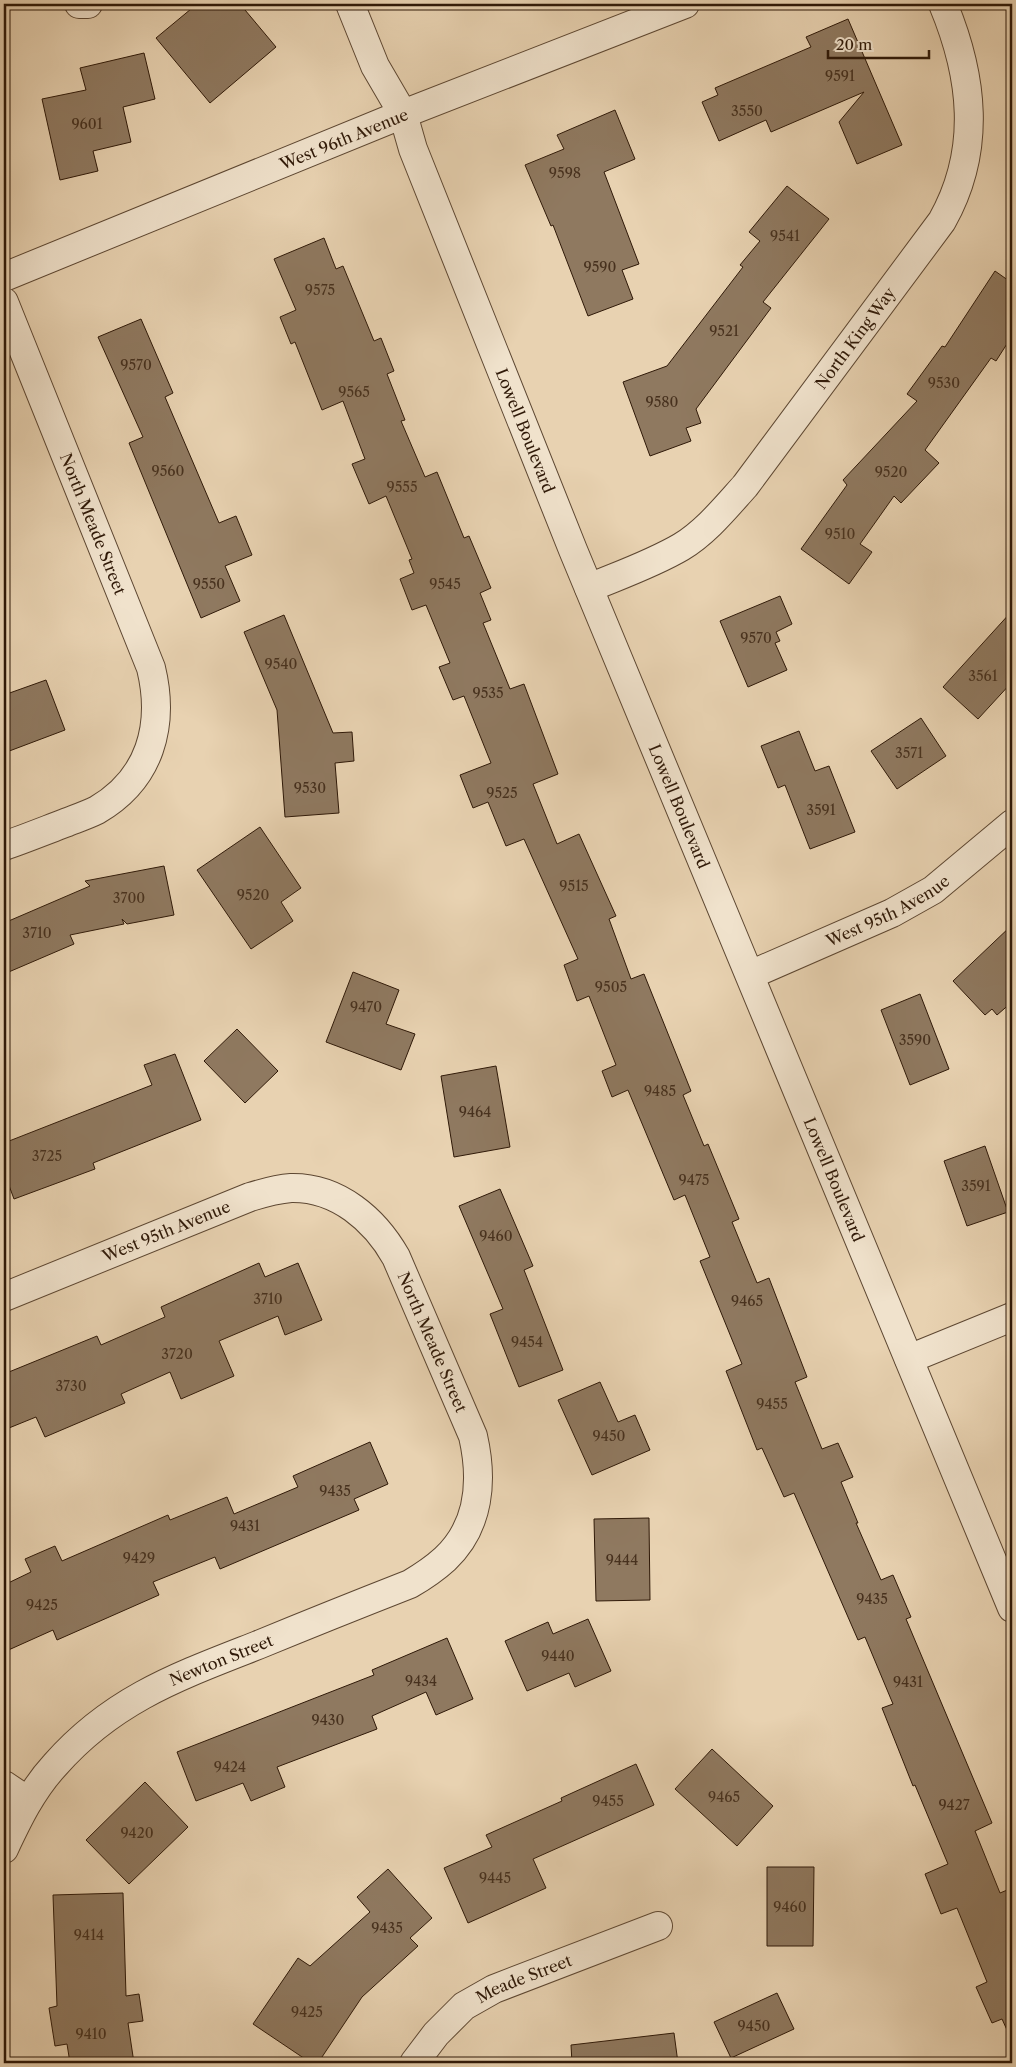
<svg xmlns="http://www.w3.org/2000/svg" width="1016" height="2067" viewBox="0 0 1016 2067" font-family="'Libre Caslon Text',serif">
<style>
.building{fill:#8f7960;stroke:#2f1908}
.lines{fill:none;stroke-linecap:round;stroke-linejoin:round}
.minor-casing{stroke:#5d4732;stroke-width:30}
.tertiary-casing{stroke:#5d4732;stroke-width:30}
.minor{stroke:#f0e2cc;stroke-width:28}
.tertiary{stroke:#f0e2cc;stroke-width:28}
.labels{text-anchor:middle;dominant-baseline:central;stroke-width:4;stroke-linejoin:round;paint-order:stroke}
.number-label{font-size:14px;fill:#47311e}
.street-label{font-size:16px;fill:#2f1908;stroke:#f0e2cc}
</style>
<rect width="100%" height="100%" fill="#e8d2b1"/>
<filter id="stains"><feTurbulence type="fractalNoise" baseFrequency=".004" numOctaves="4"/><feColorMatrix values="0 0 0 0 .2 0 0 0 0 .09 0 0 0 0 .02 0 0 0 .5 -.17"/></filter>
<radialGradient id="worn" r=".72"><stop offset=".6" stop-color="#630" stop-opacity="0"/><stop offset="1" stop-color="#630" stop-opacity=".3"/></radialGradient>
<!-- building -->
<path class="building" d="M 197,4 L 240,4 L 276,47 L 210,103 L 156,38 Z
M 848,19 L 902,145 L 857,164 L 839,122 L 864,92 L 771,132 L 766,120 L 719,141 L 702,102 L 718,95 L 715,88 L 811,47 L 806,37 Z
M 144,53 L 155,99 L 123,107 L 131,142 L 93,151 L 98,171 L 60,180 L 42,99 L 86,90 L 80,68 Z
M 615,110 L 635,159 L 604,172 L 639,264 L 622,270 L 633,299 L 588,316 L 553,225 L 551,226 L 525,165 L 564,149 L 557,135 Z
M 787,186 L 829,219 L 763,302 L 771,308 L 696,409 L 701,423 L 686,428 L 691,441 L 650,456 L 623,382 L 667,366 L 743,267 L 740,265 L 760,241 L 749,232 Z
M 324,238 L 336,269 L 343,266 L 374,341 L 381,338 L 394,371 L 387,374 L 405,420 L 401,421 L 425,477 L 437,472 L 464,538 L 469,536 L 491,588 L 480,593 L 491,620 L 483,623 L 510,689 L 524,684 L 558,774 L 533,784 L 557,844 L 579,834 L 616,916 L 609,919 L 631,979 L 644,974 L 691,1091 L 683,1095 L 704,1146 L 708,1144 L 739,1219 L 732,1222 L 757,1283 L 769,1278 L 807,1377 L 795,1382 L 822,1449 L 838,1443 L 853,1477 L 841,1482 L 858,1523 L 856,1523 L 881,1580 L 893,1575 L 911,1617 L 906,1619 L 992,1823 L 975,1831 L 1000,1893 L 1012,1888 L 1012,2041 L 1002,2019 L 992,2023 L 976,1987 L 987,1982 L 957,1908 L 941,1914 L 925,1874 L 948,1864 L 915,1785 L 913,1786 L 882,1708 L 893,1704 L 865,1637 L 858,1640 L 794,1493 L 784,1497 L 762,1448 L 757,1450 L 726,1371 L 742,1364 L 700,1261 L 710,1257 L 685,1195 L 674,1200 L 628,1090 L 612,1097 L 602,1071 L 616,1065 L 589,996 L 577,1001 L 564,965 L 578,959 L 524,839 L 506,846 L 488,802 L 473,808 L 460,775 L 491,763 L 464,696 L 453,700 L 439,667 L 450,663 L 426,605 L 412,610 L 400,579 L 414,573 L 409,560 L 412,559 L 386,496 L 369,504 L 352,464 L 365,459 L 343,401 L 322,410 L 295,342 L 291,344 L 280,317 L 296,310 L 274,259 Z
M 995,271 L 1012,283 L 1012,336 L 996,361 L 991,358 L 925,450 L 939,463 L 901,503 L 894,496 L 860,544 L 872,552 L 849,584 L 801,549 L 847,485 L 843,480 L 917,401 L 907,394 L 942,346 L 945,347 Z
M 141,319 L 173,393 L 165,397 L 219,523 L 236,516 L 252,555 L 225,566 L 240,601 L 201,618 L 129,443 L 143,437 L 98,337 Z
M 780,596 L 792,624 L 776,632 L 780,641 L 775,643 L 787,670 L 748,687 L 720,621 Z
M 1012,611 L 1012,682 L 978,719 L 943,687 Z
M 284,615 L 333,733 L 352,732 L 354,761 L 335,763 L 339,813 L 285,817 L 277,710 L 244,632 Z
M 46,680 L 65,730 L 4,753 L 4,695 Z
M 921,718 L 946,756 L 897,789 L 871,751 Z
M 799,731 L 815,771 L 829,766 L 855,832 L 810,849 L 785,785 L 778,788 L 761,746 Z
M 260,827 L 301,888 L 281,902 L 293,921 L 251,949 L 197,870 Z
M 164,866 L 174,915 L 127,924 L 122,919 L 124,924 L 70,935 L 74,944 L 4,974 L 4,923 L 90,886 L 85,881 Z
M 1012,925 L 1012,1002 L 997,1015 L 992,1009 L 985,1015 L 953,981 Z
M 353,972 L 399,990 L 386,1024 L 415,1034 L 401,1070 L 326,1042 Z
M 920,994 L 949,1069 L 910,1085 L 881,1010 Z
M 237,1029 L 278,1071 L 245,1103 L 204,1061 Z
M 175,1054 L 201,1120 L 93,1163 L 95,1169 L 14,1199 L 4,1172 L 4,1143 L 152,1085 L 144,1065 Z
M 496,1066 L 510,1147 L 454,1157 L 441,1076 Z
M 985,1146 L 1008,1212 L 967,1226 L 944,1161 Z
M 500,1189 L 533,1266 L 524,1270 L 563,1370 L 519,1387 L 490,1314 L 503,1309 L 459,1206 Z
M 259,1263 L 265,1277 L 298,1263 L 322,1320 L 285,1335 L 278,1316 L 219,1341 L 234,1376 L 181,1399 L 170,1372 L 121,1394 L 125,1403 L 45,1437 L 36,1417 L 4,1430 L 4,1374 L 97,1336 L 101,1345 L 165,1317 L 161,1307 Z
M 600,1382 L 618,1422 L 635,1415 L 650,1450 L 592,1475 L 558,1400 Z
M 370,1442 L 388,1484 L 354,1499 L 359,1510 L 220,1569 L 215,1557 L 153,1582 L 159,1595 L 57,1640 L 53,1630 L 4,1652 L 4,1585 L 31,1572 L 25,1559 L 55,1546 L 62,1561 L 168,1515 L 170,1520 L 227,1497 L 234,1514 L 298,1487 L 293,1476 Z
M 649,1518 L 650,1600 L 596,1601 L 594,1519 Z
M 588,1619 L 611,1671 L 575,1687 L 569,1673 L 527,1691 L 505,1641 L 548,1622 L 553,1634 Z
M 447,1638 L 473,1699 L 436,1715 L 426,1692 L 372,1716 L 377,1729 L 277,1767 L 285,1787 L 251,1801 L 243,1783 L 196,1801 L 177,1752 L 374,1675 L 372,1670 Z
M 712,1749 L 773,1806 L 737,1846 L 675,1789 Z
M 636,1764 L 654,1805 L 533,1859 L 546,1888 L 468,1923 L 444,1868 L 492,1847 L 486,1835 L 562,1801 L 561,1798 Z
M 145,1782 L 188,1827 L 129,1884 L 86,1840 Z
M 767,1867 L 814,1867 L 813,1946 L 767,1946 Z
M 388,1869 L 432,1918 L 410,1938 L 418,1946 L 362,1997 L 318,2063 L 311,2063 L 253,2024 L 298,1958 L 310,1966 L 370,1912 L 357,1897 Z
M 123,1893 L 126,1996 L 139,1994 L 143,2021 L 128,2023 L 134,2063 L 70,2063 L 67,2044 L 55,2046 L 49,2008 L 57,2006 L 53,1895 Z
M 777,1993 L 794,2029 L 731,2058 L 714,2022 Z
M 674,2033 L 678,2063 L 572,2063 L 571,2045 Z"/>
<g class="lines">
<!-- minor casing -->
<g class="minor-casing">
<g id="minor">
<path d="M 79,4 L 88,4"/>
<path d="M 4,277 L 403,114"/>
<path id="s1" d="M 4,302 L 151,668 C 165,726 150,779 97,810 C 87,815 75,819 65,823 C 44,831 24,839 4,846"/>
<path id="s2" d="M 589,588 C 620,575 652,564 681,547 C 706,532 726,507 745,486 L 942,221 C 982,150 973,76 943,4"/>
<path id="s3" d="M 750,975 L 892,913 L 933,890 L 1012,824"/>
<path id="s4" d="M 4,1297 L 250,1197 C 263,1193 277,1189 291,1188 C 338,1187 375,1220 396,1257 L 473,1436 C 483,1480 480,1526 445,1559 C 434,1569 422,1577 410,1584 C 359,1604 309,1624 258,1645 C 179,1676 113,1699 55,1765 C 32,1790 18,1819 4,1849"/>
<path d="M 909,1359 L 1012,1317"/>
<path d="M 4,1785 L 28,1801"/>
<path id="s5" d="M 414,2063 L 436,2034 L 464,2006 L 494,1989 L 658,1926"/>
</g>
</g>
<!-- tertiary casing -->
<g class="tertiary-casing">
<g id="tertiary">
<path id="s6" d="M 350,4 L 375,66 L 403,114 L 413,149 L 573,550 L 1012,1608"/>
<path d="M 403,114 L 685,4"/>
</g>
</g>
<!-- minor -->
<use href="#minor" class="minor"/>
<!-- tertiary -->
<use href="#tertiary" class="tertiary"/>
</g>
<g class="labels">
<!-- number labels -->
<g class="number-label">
<text x="840" y="76">9591</text>
<text x="747" y="111">3550</text>
<text x="87" y="124">9601</text>
<text x="565" y="173">9598</text>
<text x="785" y="236">9541</text>
<text x="600" y="267">9590</text>
<text x="320" y="290">9575</text>
<text x="724" y="331">9521</text>
<text x="136" y="365">9570</text>
<text x="944" y="383">9530</text>
<text x="354" y="392">9565</text>
<text x="662" y="402">9580</text>
<text x="168" y="471">9560</text>
<text x="891" y="472">9520</text>
<text x="402" y="487">9555</text>
<text x="840" y="534">9510</text>
<text x="209" y="584">9550</text>
<text x="445" y="584">9545</text>
<text x="756" y="638">9570</text>
<text x="281" y="664">9540</text>
<text x="983" y="676">3561</text>
<text x="488" y="693">9535</text>
<text x="909" y="753">3571</text>
<text x="310" y="788">9530</text>
<text x="502" y="793">9525</text>
<text x="821" y="810">3591</text>
<text x="574" y="886">9515</text>
<text x="253" y="895">9520</text>
<text x="129" y="898">3700</text>
<text x="37" y="933">3710</text>
<text x="611" y="987">9505</text>
<text x="366" y="1007">9470</text>
<text x="915" y="1040">3590</text>
<text x="660" y="1091">9485</text>
<text x="475" y="1112">9464</text>
<text x="47" y="1156">3725</text>
<text x="694" y="1180">9475</text>
<text x="976" y="1186">3591</text>
<text x="496" y="1236">9460</text>
<text x="268" y="1299">3710</text>
<text x="747" y="1301">9465</text>
<text x="527" y="1342">9454</text>
<text x="177" y="1354">3720</text>
<text x="71" y="1386">3730</text>
<text x="772" y="1404">9455</text>
<text x="609" y="1436">9450</text>
<text x="335" y="1491">9435</text>
<text x="245" y="1526">9431</text>
<text x="139" y="1558">9429</text>
<text x="622" y="1560">9444</text>
<text x="872" y="1599">9435</text>
<text x="42" y="1605">9425</text>
<text x="558" y="1656">9440</text>
<text x="421" y="1681">9434</text>
<text x="908" y="1682">9431</text>
<text x="328" y="1720">9430</text>
<text x="230" y="1767">9424</text>
<text x="724" y="1797">9465</text>
<text x="608" y="1801">9455</text>
<text x="954" y="1805">9427</text>
<text x="137" y="1833">9420</text>
<text x="495" y="1878">9445</text>
<text x="790" y="1907">9460</text>
<text x="387" y="1928">9435</text>
<text x="89" y="1935">9414</text>
<text x="307" y="2012">9425</text>
<text x="754" y="2026">9450</text>
<text x="91" y="2034">9410</text>
</g>
<!-- street labels -->
<g class="street-label">
<text transform="translate(344 139) rotate(-22)">West 96th Avenue</text>
<text stroke="none"><textPath href="#s2" startOffset="374">North King Way</textPath></text>
<text stroke="none"><textPath href="#s6" startOffset="462">Lowell Boulevard</textPath></text>
<text stroke="none"><textPath href="#s1" startOffset="239">North Meade Street</textPath></text>
<text stroke="none"><textPath href="#s6" startOffset="868">Lowell Boulevard</textPath></text>
<text stroke="none"><textPath href="#s3" startOffset="152">West 95th Avenue</textPath></text>
<text stroke="none"><textPath href="#s6" startOffset="1272">Lowell Boulevard</textPath></text>
<text stroke="none"><textPath href="#s4" startOffset="175">West 95th Avenue</textPath></text>
<text stroke="none"><textPath href="#s4" startOffset="532">North Meade Street</textPath></text>
<text transform="translate(221 1660) rotate(-22)">Newton Street</text>
<text stroke="none"><textPath href="#s5" startOffset="142">Meade Street</textPath></text>
</g>
</g>
<!-- margin -->
<rect width="1016" height="2067" fill="none" stroke="#e8d2b1" stroke-width="20"/>
<rect x="5" y="5" width="1006" height="2057" fill="none" stroke="#2f1908" stroke-width="2.5"/>
<rect x="10" y="10" width="996" height="2047" fill="none" stroke="#2f1908"/>
<!-- scale -->
<path d="M828 50v8h101v-8" fill="none" stroke="#2f1908" stroke-width="2.5"/>
<text x="836" y="50" font-size="15" fill="#2f1908" stroke="#f0e2cc" stroke-width="4" paint-order="stroke">20 m</text>
<rect width="100%" height="100%" filter="url(#stains)"/>
<rect width="100%" height="100%" fill="url(#worn)"/>
</svg>
